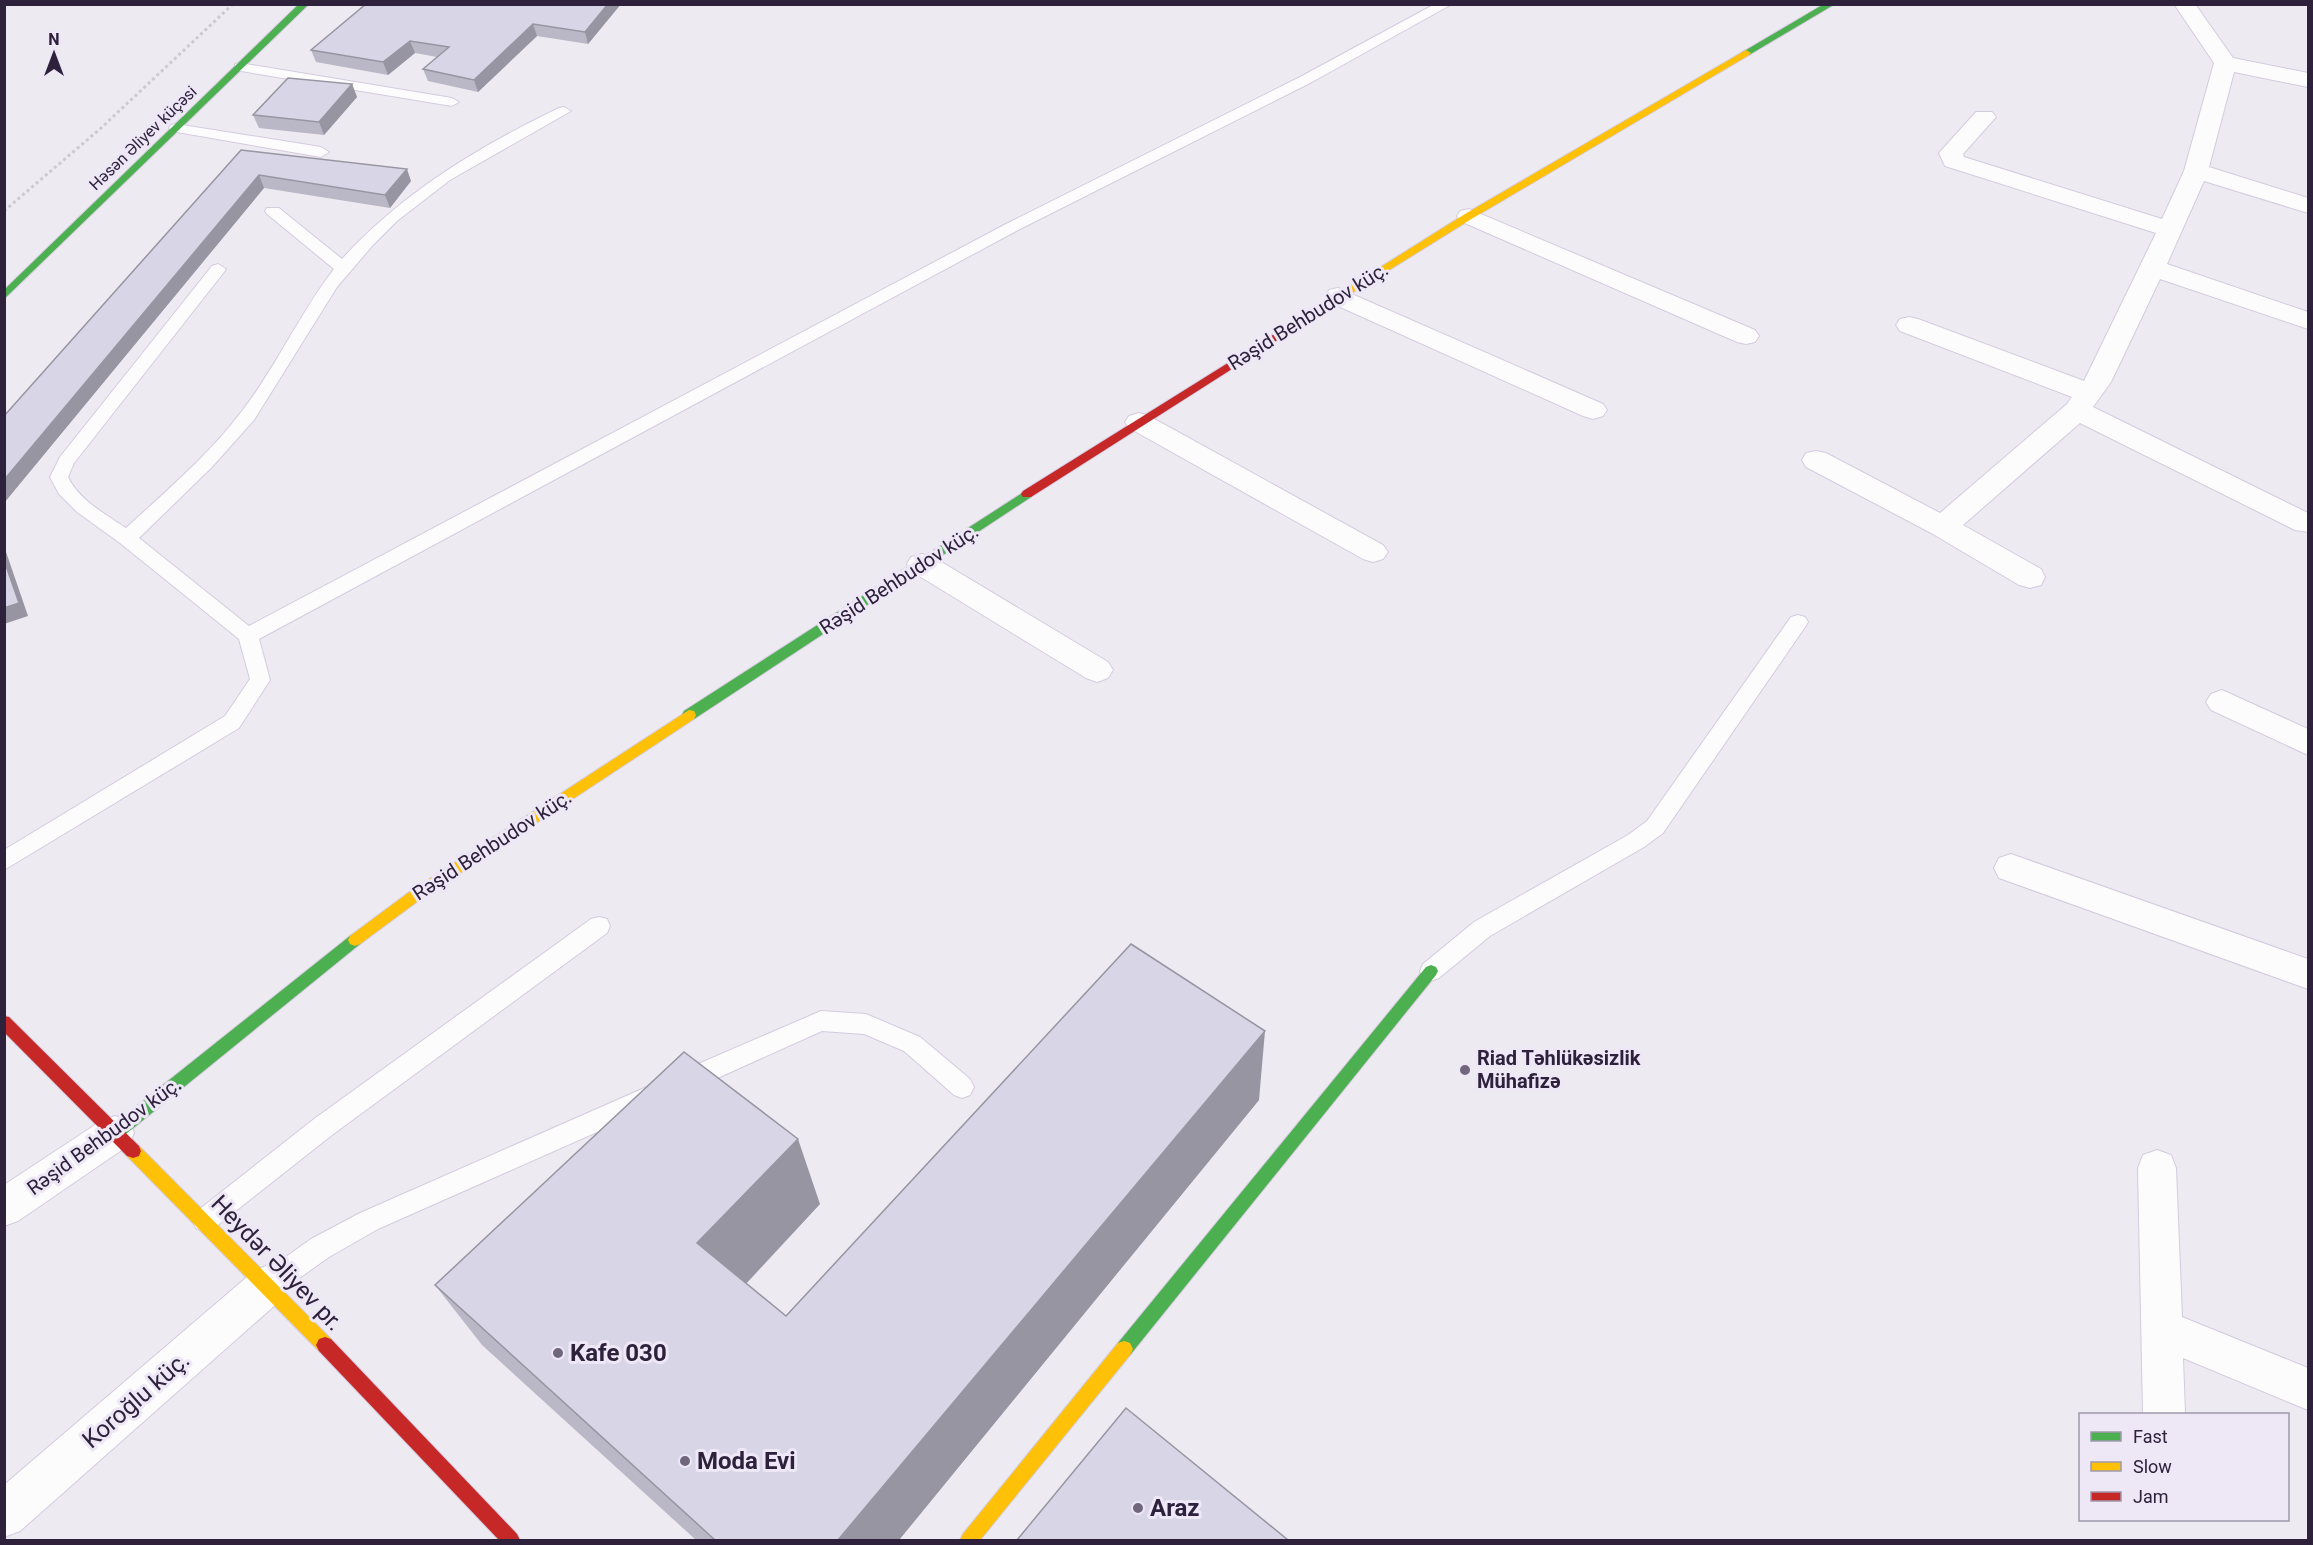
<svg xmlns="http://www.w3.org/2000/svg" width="2313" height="1545" viewBox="0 0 2313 1545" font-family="Roboto,sans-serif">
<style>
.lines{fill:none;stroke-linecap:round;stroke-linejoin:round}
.lane-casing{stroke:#d3cbde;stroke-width:2}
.street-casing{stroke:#d3cbde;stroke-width:2}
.fast-casing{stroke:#d3cbde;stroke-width:2}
.slow-casing{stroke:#d3cbde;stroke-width:2}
.jam-casing{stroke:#d3cbde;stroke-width:2}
.path{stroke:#cccad1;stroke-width:3;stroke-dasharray:3 3;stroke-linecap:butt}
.lane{fill:#fcfcfd;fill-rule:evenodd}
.street{fill:#fcfcfd;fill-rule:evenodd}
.fast{fill:#4caf50;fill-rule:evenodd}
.slow{fill:#ffc107;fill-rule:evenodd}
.jam{fill:#c62828;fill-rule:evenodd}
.wall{fill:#bab7c6}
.shaded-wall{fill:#9795a1}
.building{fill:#d8d5e6;stroke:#9795a1;stroke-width:1.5}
.poi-dot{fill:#71677c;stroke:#ede7f6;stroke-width:2}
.labels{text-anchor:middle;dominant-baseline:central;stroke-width:6;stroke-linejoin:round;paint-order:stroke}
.far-street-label{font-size:16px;fill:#2d213c;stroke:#ede7f6}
.street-label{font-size:20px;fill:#2d213c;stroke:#ede7f6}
.poi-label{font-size:20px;font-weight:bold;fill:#2d213c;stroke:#ede7f6;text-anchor:start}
.near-street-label{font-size:24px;fill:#2d213c;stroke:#ede7f6}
.near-poi-label{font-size:24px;font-weight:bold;fill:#2d213c;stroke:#ede7f6;text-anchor:start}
</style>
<rect width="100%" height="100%" fill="#eeeaf2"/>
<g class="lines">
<!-- lane casing -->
<g class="lane-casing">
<path id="lane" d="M 1435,4 L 1452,4 L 1312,82 L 1018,230 L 259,639 L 270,680 L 239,728 L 4,870 L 4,850 L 225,716 L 250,679 L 239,639 L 120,543 L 77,512 L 59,494 L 50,477 L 60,457 L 212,266 L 218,264 L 226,269 L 224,272 L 74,463 L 68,477 C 79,500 105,514 126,528 C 166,491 209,455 242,411 C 277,366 299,314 334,269 L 267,214 L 265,211 L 267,208 L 279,208 L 342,259 C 403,192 478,147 559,108 L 564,107 L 571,111 L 450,180 L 397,221 L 373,245 L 337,287 L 254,420 L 211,468 L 139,538 L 249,626 L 1006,224 L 1302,76 Z
M 240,63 L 452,98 L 459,102 L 452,106 L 235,70 L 235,64 Z
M 176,124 L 321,147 L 329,152 L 321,157 L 171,131 L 169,128 L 171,125 Z
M 1798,615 L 1805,617 L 1808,622 L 1805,627 L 1663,833 L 1644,847 L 1490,936 L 1439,978 L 1431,981 L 1423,978 L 1420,971 L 1423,964 L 1474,922 L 1628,835 L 1647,821 L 1791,617 Z
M 599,917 L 607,919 L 610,926 L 607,933 L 332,1135 L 214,1228 L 205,1232 L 196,1228 L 192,1220 L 196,1212 L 314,1119 L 591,919 Z
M 821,1011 L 866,1014 L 920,1037 L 970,1079 L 974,1087 L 970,1095 L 962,1098 L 954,1095 L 904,1051 L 864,1034 L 822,1031 L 691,1090 L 683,1093 L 675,1090 L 671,1082 L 675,1074 Z
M 649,1086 L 658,1089 L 661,1097 L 658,1105 L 378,1229 L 329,1257 L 277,1294 L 268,1297 L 259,1294 L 255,1285 L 259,1276 L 311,1239 L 360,1213 Z"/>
</g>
<!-- street casing -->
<g class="street-casing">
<path id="street" d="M 2174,4 L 2195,4 L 2233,58 L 2308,73 L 2308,87 L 2234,72 L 2209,167 L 2308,198 L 2308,213 L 2204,181 L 2167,264 L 2308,312 L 2308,329 L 2160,279 L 2111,382 L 2093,407 L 2308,513 L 2308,532 L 2295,530 L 2080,423 L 1963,525 L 2041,569 L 2045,577 L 2041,585 L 2030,588 L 2019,585 L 1933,534 L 1806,467 L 1802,460 L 1806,453 L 1816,451 L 1826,453 L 1940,513 L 2067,404 L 2072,397 L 1900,331 L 1896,325 L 1900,319 L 1909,317 L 1918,319 L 2084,381 L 2156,233 L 1945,166 L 1939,153 L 1976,112 L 1992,112 L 1996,117 L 1963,154 L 1964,157 L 2162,219 L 2184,171 L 2214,63 Z
M 1469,209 L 1755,330 L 1759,336 L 1755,342 L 1746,344 L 1737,342 L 1460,221 L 1457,216 L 1460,211 Z
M 1338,288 L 1603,404 L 1607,410 L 1603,416 L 1593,419 L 1583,416 L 1329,302 L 1325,296 L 1329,290 Z
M 1139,413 L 1149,416 L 1383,545 L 1388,552 L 1383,559 L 1373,562 L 1363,559 L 1129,428 L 1125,422 L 1129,416 Z
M 922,554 L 933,557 L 1108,662 L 1113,670 L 1108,678 L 1097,682 L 1086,678 L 911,571 L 907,564 L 911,557 Z
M 2222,690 L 2308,729 L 2308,755 L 2211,710 L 2206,702 L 2211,694 Z
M 2011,854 L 2308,959 L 2308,989 L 1999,878 L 1994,868 L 1999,858 Z
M 115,1116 L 129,1121 L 134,1133 L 129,1145 L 18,1221 L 4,1226 L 4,1185 L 101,1121 Z
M 2157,1150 L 2171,1155 L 2176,1168 L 2182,1317 L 2308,1368 L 2308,1410 L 2183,1358 L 2185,1414 L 2143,1414 L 2138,1168 L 2143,1155 Z
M 268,1265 L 282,1271 L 288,1285 L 282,1299 L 20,1531 L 4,1537 L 4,1485 L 254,1271 Z"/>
</g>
<!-- fast casing -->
<g class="fast-casing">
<path id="fast" d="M 299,4 L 309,4 L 4,299 L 4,290 Z
M 1824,4 L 1835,4 L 1749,55 L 1741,53 Z
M 1027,490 L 1033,494 L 1031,497 L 694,719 L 684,719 L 682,715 L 684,711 Z
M 355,934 L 360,936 L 362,940 L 360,944 L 121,1138 L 115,1140 L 109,1138 L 107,1133 L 109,1128 L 350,936 Z
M 1431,965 L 1436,967 L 1438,971 L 1436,975 L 1130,1355 L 1124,1357 L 1118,1355 L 1115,1349 L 1118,1343 L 1426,967 Z"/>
</g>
<!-- slow casing -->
<g class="slow-casing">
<path id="slow" d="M 1746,50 L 1751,53 L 1749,55 L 1473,218 L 1315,316 L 1307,316 L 1306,314 L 1465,214 Z
M 689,710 L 694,711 L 696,715 L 694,719 L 418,901 L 360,944 L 355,946 L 350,944 L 348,940 L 350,936 L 408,893 Z
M 133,1144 L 139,1146 L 331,1339 L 334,1345 L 331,1351 L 325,1353 L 319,1351 L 127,1156 L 125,1151 L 127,1146 Z
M 1124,1341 L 1130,1343 L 1133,1349 L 1130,1355 L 980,1540 L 960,1540 L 963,1534 L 1118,1343 Z"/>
</g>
<!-- jam casing -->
<g class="jam-casing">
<path id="jam" d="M 1311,311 L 1315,312 L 1315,316 L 1031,497 L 1023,497 L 1021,494 L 1023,491 Z
M 4,1016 L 9,1017 L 139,1146 L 141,1151 L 139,1156 L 133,1158 L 127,1156 L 4,1032 Z
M 325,1337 L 331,1339 L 517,1534 L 520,1540 L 499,1540 L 319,1351 L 316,1345 L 319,1339 Z"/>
</g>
<!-- path -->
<path class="path" d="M 4,211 L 100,129 L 233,4"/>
<!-- lane -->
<use href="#lane" class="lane"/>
<!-- street -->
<use href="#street" class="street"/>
<!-- fast -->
<use href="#fast" class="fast"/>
<!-- slow -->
<use href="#slow" class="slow"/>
<!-- jam -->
<use href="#jam" class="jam"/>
</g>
<!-- wall -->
<path class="wall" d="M 621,4 L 588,44 L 537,36 L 478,92 L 428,81 L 423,69 L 437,57 L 415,53 L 388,75 L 316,62 L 311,50 Z
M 352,84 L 357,97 L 324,135 L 259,128 L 253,115 Z
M 241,150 L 411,181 L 390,208 L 264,188 L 4,503 L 4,416 Z
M 1259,1100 L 899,1540 L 696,1540 L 482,1345 L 435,1285 L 820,1204 L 746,1284 L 786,1316 Z"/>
<!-- shaded-wall -->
<path class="shaded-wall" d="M 608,4 L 621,4 L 588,44 L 585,32 Z
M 533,24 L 537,36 L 478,92 L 474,80 Z
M 410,41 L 415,53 L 388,75 L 383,62 Z
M 352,84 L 357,97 L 324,135 L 319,122 Z
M 407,169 L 411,181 L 390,208 L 385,195 Z
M 259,175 L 264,188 L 4,503 L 4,480 Z
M 4,546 L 28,616 L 4,624 Z
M 1265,1031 L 1259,1100 L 899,1540 L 838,1540 Z
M 798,1139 L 820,1204 L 726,1305 L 697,1243 Z"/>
<!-- building -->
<path class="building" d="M 366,4 L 608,4 L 585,32 L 533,24 L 474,80 L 423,69 L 449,47 L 410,41 L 383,62 L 311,50 Z
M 288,78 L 352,84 L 319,122 L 253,115 Z
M 241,150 L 407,169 L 385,195 L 259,175 L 4,480 L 4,416 Z
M 4,560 L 19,603 L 4,608 Z
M 1131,944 L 1265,1031 L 838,1540 L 715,1540 L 435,1285 L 684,1052 L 798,1139 L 697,1243 L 786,1316 Z
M 1126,1408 L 1288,1540 L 1017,1540 Z"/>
<!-- markers -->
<g class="poi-dot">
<circle cx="1465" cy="1070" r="6"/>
<circle cx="558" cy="1353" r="6"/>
<circle cx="685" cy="1461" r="6"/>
<circle cx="1138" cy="1508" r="6"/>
</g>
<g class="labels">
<!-- far-street labels -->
<g class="far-street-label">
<text transform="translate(143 138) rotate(-44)">Həsən Əliyev küçəsi</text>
</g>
<!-- street labels -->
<g class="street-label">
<text transform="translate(1308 316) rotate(-32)">Rəşid Behbudov küç.</text>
<text transform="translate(899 579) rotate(-33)">Rəşid Behbudov küç.</text>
<text transform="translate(492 845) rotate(-33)">Rəşid Behbudov küç.</text>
<text transform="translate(104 1136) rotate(-36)">Rəşid Behbudov küç.</text>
</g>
<!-- poi labels -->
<g class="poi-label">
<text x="1477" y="1058">Riad Təhlükəsizlik<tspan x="1477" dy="23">Mühafizə</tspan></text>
</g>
<!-- near-street labels -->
<g class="near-street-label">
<text transform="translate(277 1263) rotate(46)">Heydər Əliyev pr.</text>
<text transform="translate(136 1400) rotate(-41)">Koroğlu küç.</text>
</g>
<!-- near-poi labels -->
<g class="near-poi-label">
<text x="570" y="1353">Kafe 030</text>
<text x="697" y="1461">Moda Evi</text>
<text x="1150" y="1508">Araz</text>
</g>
</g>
<!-- border -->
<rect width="2313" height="1545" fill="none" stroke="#2d213c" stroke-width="12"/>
<!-- legend -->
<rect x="2079" y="1413" width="210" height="108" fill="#ede7f6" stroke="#a098ac" stroke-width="1.5"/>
<rect x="2091" y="1432" width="30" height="9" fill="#4caf50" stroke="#a098ac" stroke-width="1.5"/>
<text x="2133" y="1443" font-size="18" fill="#2d213c">Fast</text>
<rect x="2091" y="1462" width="30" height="9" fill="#ffc107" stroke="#a098ac" stroke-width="1.5"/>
<text x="2133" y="1473" font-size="18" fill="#2d213c">Slow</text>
<rect x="2091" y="1492" width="30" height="9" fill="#c62828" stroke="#a098ac" stroke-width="1.5"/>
<text x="2133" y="1503" font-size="18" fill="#2d213c">Jam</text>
<!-- north arrow -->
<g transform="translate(54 54)" stroke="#ede7f6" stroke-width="4.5" paint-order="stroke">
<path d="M0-4.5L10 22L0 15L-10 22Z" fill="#2d213c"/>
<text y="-9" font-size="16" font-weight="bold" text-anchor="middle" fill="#2d213c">N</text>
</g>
</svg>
